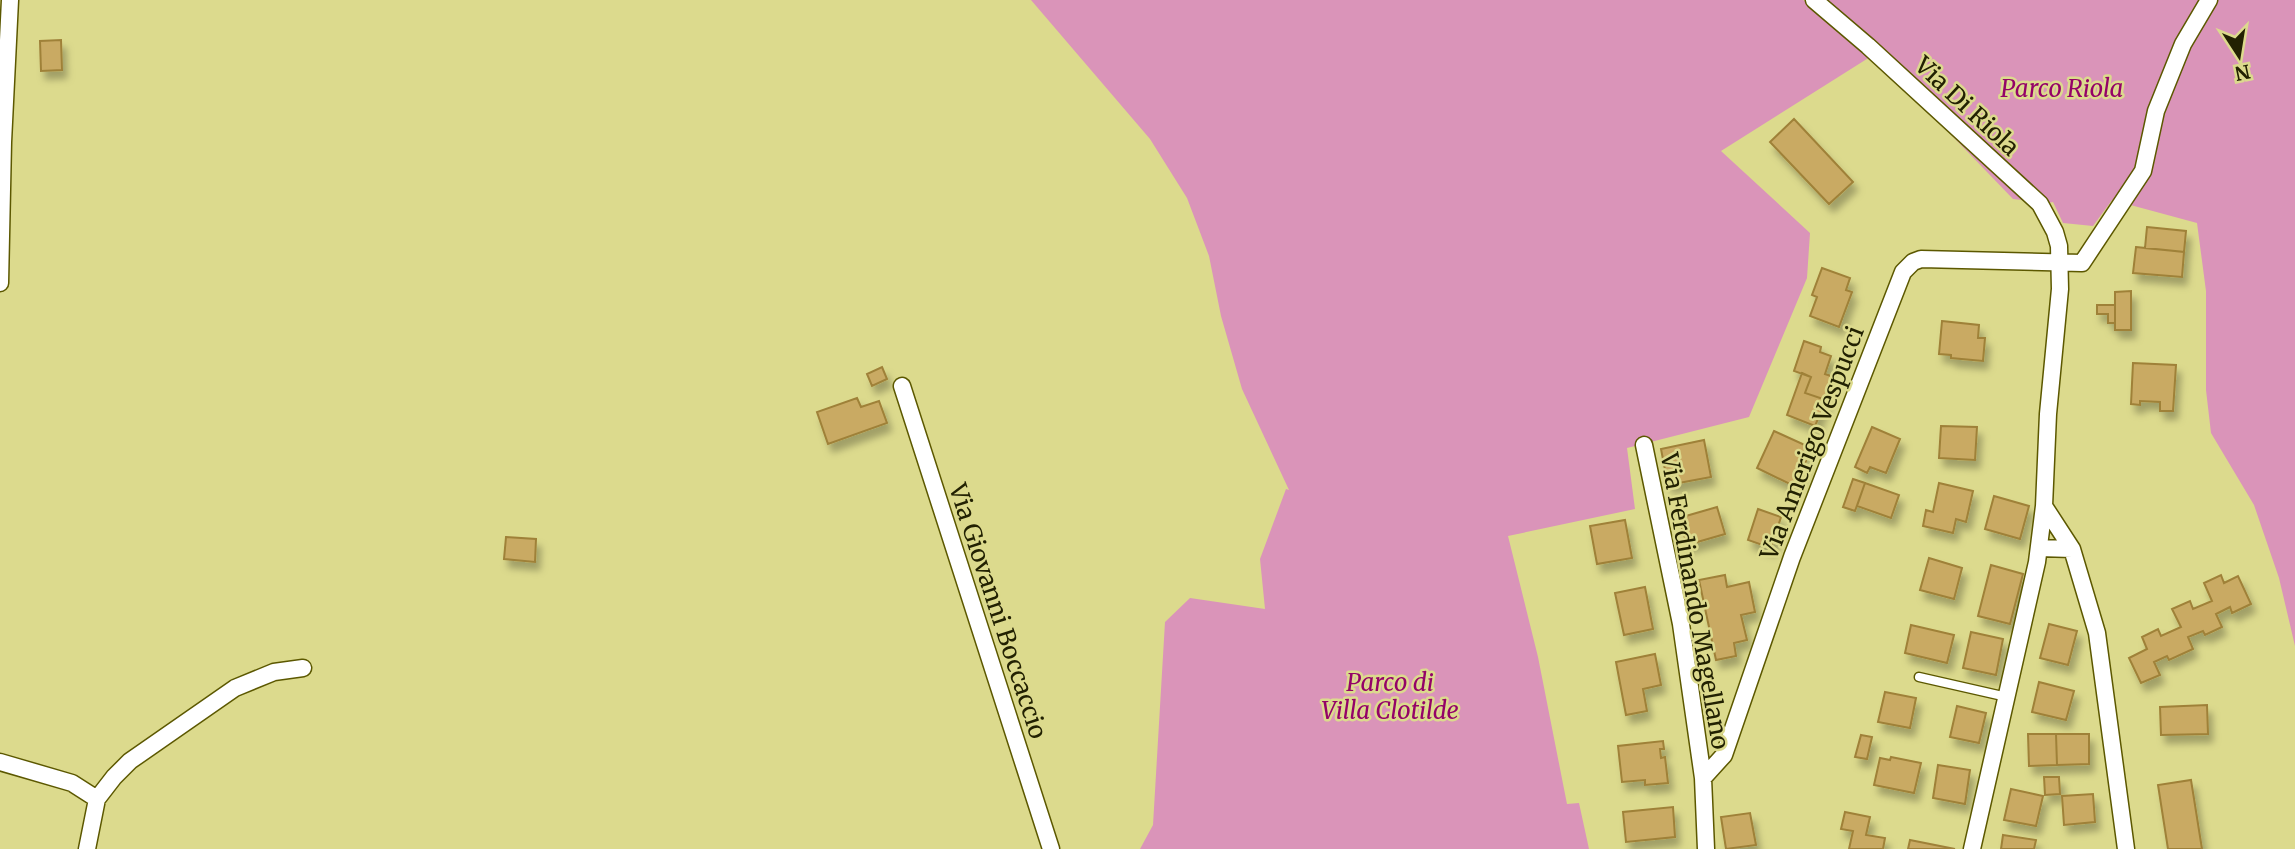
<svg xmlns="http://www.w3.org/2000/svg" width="2295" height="849" viewBox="0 0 2295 849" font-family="Merriweather,serif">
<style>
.green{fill:#da94b9}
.building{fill:#c9aa63;stroke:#9f8139;stroke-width:2;filter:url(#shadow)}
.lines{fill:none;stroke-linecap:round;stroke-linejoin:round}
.lane-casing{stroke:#5c5800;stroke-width:11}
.street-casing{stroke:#5c5800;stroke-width:19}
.lane{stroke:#fff;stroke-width:8}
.street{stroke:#fff;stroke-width:16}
.labels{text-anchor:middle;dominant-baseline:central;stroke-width:5;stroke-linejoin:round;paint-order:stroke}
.park-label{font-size:24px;font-style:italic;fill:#940268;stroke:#dcda8d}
.street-label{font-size:24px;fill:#222102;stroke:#dcda8d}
</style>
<defs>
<filter id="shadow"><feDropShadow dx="4.5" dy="8" stdDeviation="3.5" flood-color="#0004"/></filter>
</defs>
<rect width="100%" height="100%" fill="#dcda8d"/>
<!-- green -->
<path class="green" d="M 1031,0 L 1803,0 L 1818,8 L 1821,0 L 2295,0 L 2295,646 L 2279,578 L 2254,505 L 2211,433 L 2206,390 L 2206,291 L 2197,223 L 2112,200 L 2093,226 L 2063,223 L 2053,202 L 2047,203 L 2013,199 L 1935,118 L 1870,57 L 1721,151 L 1810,233 L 1807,278 L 1749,417 L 1627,448 L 1635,509 L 1508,536 L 1538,657 L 1567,804 L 1579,803 L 1589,849 L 1140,849 L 1153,825 L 1165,622 L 1190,598 L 1265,609 L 1260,559 L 1286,489 L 1289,490 L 1242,389 L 1221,316 L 1209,256 L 1187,198 L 1150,139 Z"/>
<!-- building -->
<path class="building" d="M 61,40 L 62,70 L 41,71 L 40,41 Z
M 1794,119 L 1853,182 L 1829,204 L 1770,142 Z
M 2147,227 L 2186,231 L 2184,252 L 2145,248 Z
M 2136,247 L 2184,252 L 2182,277 L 2133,273 Z
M 1822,268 L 1850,278 L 1846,290 L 1852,292 L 1839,327 L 1810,316 L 1817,297 L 1812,295 Z
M 2131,291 L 2131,330 L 2115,330 L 2115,292 Z
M 2097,305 L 2115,305 L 2115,323 L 2108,323 L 2108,314 L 2097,314 Z
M 1942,321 L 1979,325 L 1978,338 L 1985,338 L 1983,361 L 1951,358 L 1951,355 L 1939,354 Z
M 1804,341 L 1821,347 L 1820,352 L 1831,356 L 1825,374 L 1834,377 L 1826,400 L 1805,393 L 1811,377 L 1794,371 Z
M 2133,363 L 2176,365 L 2173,411 L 2160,411 L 2160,402 L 2140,401 L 2140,405 L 2131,404 Z
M 882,367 L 887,379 L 872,386 L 867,374 Z
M 1802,373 L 1811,377 L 1805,393 L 1826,400 L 1815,426 L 1787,415 Z
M 857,398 L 861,407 L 879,401 L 887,423 L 828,444 L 817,412 Z
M 1941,426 L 1977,427 L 1975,460 L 1939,458 Z
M 1872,427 L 1900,439 L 1886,473 L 1870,467 L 1867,473 L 1855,467 Z
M 1774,431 L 1807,446 L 1801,458 L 1806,461 L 1794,486 L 1757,468 Z
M 1704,440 L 1711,477 L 1668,485 L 1661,449 Z
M 1853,479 L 1865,483 L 1855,511 L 1843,507 Z
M 1865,483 L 1899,495 L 1891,518 L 1857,506 Z
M 1939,483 L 1973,491 L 1966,522 L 1956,519 L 1953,533 L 1923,526 L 1926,510 L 1933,512 Z
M 1994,496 L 2029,506 L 2020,539 L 1985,529 Z
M 1717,507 L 1725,534 L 1687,545 L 1679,518 Z
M 1758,509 L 1781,517 L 1771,548 L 1748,540 Z
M 1625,520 L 1632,558 L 1597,564 L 1590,526 Z
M 506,537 L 536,539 L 535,562 L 504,559 Z
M 1929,558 L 1962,568 L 1954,599 L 1920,590 Z
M 1991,565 L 2023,574 L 2010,624 L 1978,616 Z
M 1725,575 L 1727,587 L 1749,582 L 1755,612 L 1741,615 L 1747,640 L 1734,643 L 1736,656 L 1716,660 L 1699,580 Z
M 2221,575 L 2224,583 L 2238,576 L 2251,604 L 2232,613 L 2230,607 L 2216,614 L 2222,627 L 2205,635 L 2203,631 L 2188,637 L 2193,649 L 2169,660 L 2167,656 L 2154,662 L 2160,675 L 2141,683 L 2129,658 L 2147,649 L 2142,637 L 2158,629 L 2161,636 L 2181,627 L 2172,609 L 2190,601 L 2193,609 L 2212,601 L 2204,583 Z
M 1645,587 L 1653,629 L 1624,635 L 1615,593 Z
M 2049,624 L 2077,631 L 2068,665 L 2040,658 Z
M 1911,625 L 1954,635 L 1947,663 L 1905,653 Z
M 1971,632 L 2003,639 L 1996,675 L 1963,668 Z
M 1655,654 L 1661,685 L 1643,689 L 1647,711 L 1626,715 L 1616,662 Z
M 2039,682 L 2074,691 L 2066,720 L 2032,712 Z
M 1885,692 L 1916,698 L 1910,728 L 1878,722 Z
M 2207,705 L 2208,734 L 2161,735 L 2160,707 Z
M 1957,706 L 1986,713 L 1979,743 L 1950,737 Z
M 2028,734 L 2056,734 L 2057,765 L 2029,766 Z
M 2056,734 L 2089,734 L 2089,764 L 2057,765 Z
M 1861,735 L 1872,737 L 1867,759 L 1855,757 Z
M 1663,741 L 1664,749 L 1660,749 L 1661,758 L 1665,757 L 1668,783 L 1645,785 L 1645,780 L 1622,782 L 1618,746 Z
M 1891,757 L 1921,763 L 1914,793 L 1874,785 L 1880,758 L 1890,760 Z
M 1938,765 L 1970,770 L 1965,804 L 1933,798 Z
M 2044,777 L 2059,777 L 2060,794 L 2045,795 Z
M 2191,780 L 2202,849 L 2168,849 L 2158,785 Z
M 2011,789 L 2043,796 L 2036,826 L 2004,820 Z
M 2093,794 L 2095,822 L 2064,825 L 2062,796 Z
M 1673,807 L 1675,837 L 1626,842 L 1623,812 Z
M 1845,812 L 1870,817 L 1866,835 L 1885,838 L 1883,849 L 1849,849 L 1853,831 L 1841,829 Z
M 1750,813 L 1756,845 L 1726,849 L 1721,817 Z
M 2003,835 L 2036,840 L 2034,849 L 2001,849 Z
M 1910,840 L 1955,849 L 1908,849 Z"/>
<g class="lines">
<!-- lane casing -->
<g class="lane-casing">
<path id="lane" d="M 1919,677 L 2007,697"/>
</g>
<!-- street casing -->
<g class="street-casing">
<path id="street" d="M 1814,0 L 1868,46 L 2040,204 L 2055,232 L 2059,246 L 2060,289 L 2048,414 L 2044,506 L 2037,562 L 1972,849
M 0,283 L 3,142 L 10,0
M 902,386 L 1051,849
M 1644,445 L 1681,624 L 1703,778 L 1706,849
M 2044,506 L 2072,549 L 2097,633 L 2126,849
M 2039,548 L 2072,549
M 0,762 L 72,783 L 97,799
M 1703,778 L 1724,755 L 1792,557 L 1903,272 L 1913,262 L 1921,259 L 2082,263 L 2143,171 L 2156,111 L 2183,44 L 2209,0
M 87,849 L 97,799 L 114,777 L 130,761 L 235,688 L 274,672 L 303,668"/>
</g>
<!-- lane -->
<use href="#lane" class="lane"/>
<!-- street -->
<use href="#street" class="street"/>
</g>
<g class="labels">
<!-- park labels -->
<g class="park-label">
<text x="2062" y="88">Parco Riola</text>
<text x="1390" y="682">Parco di<tspan x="1390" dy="28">Villa Clotilde</tspan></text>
</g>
<!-- street labels -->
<g class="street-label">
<text transform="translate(1967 106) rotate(43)">Via Di Riola</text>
<text transform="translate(1812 443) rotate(-69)">Via Amerigo Vespucci</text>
<text transform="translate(1695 601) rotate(80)">Via Ferdinando Magellano</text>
<text transform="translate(998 611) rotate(72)">Via Giovanni Boccaccio</text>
</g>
</g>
<!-- north arrow -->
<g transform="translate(2239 56) rotate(168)" stroke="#dcda8d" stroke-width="5" paint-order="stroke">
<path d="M0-5L12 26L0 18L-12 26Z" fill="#222102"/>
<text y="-10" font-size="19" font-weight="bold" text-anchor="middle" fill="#222102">N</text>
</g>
</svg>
